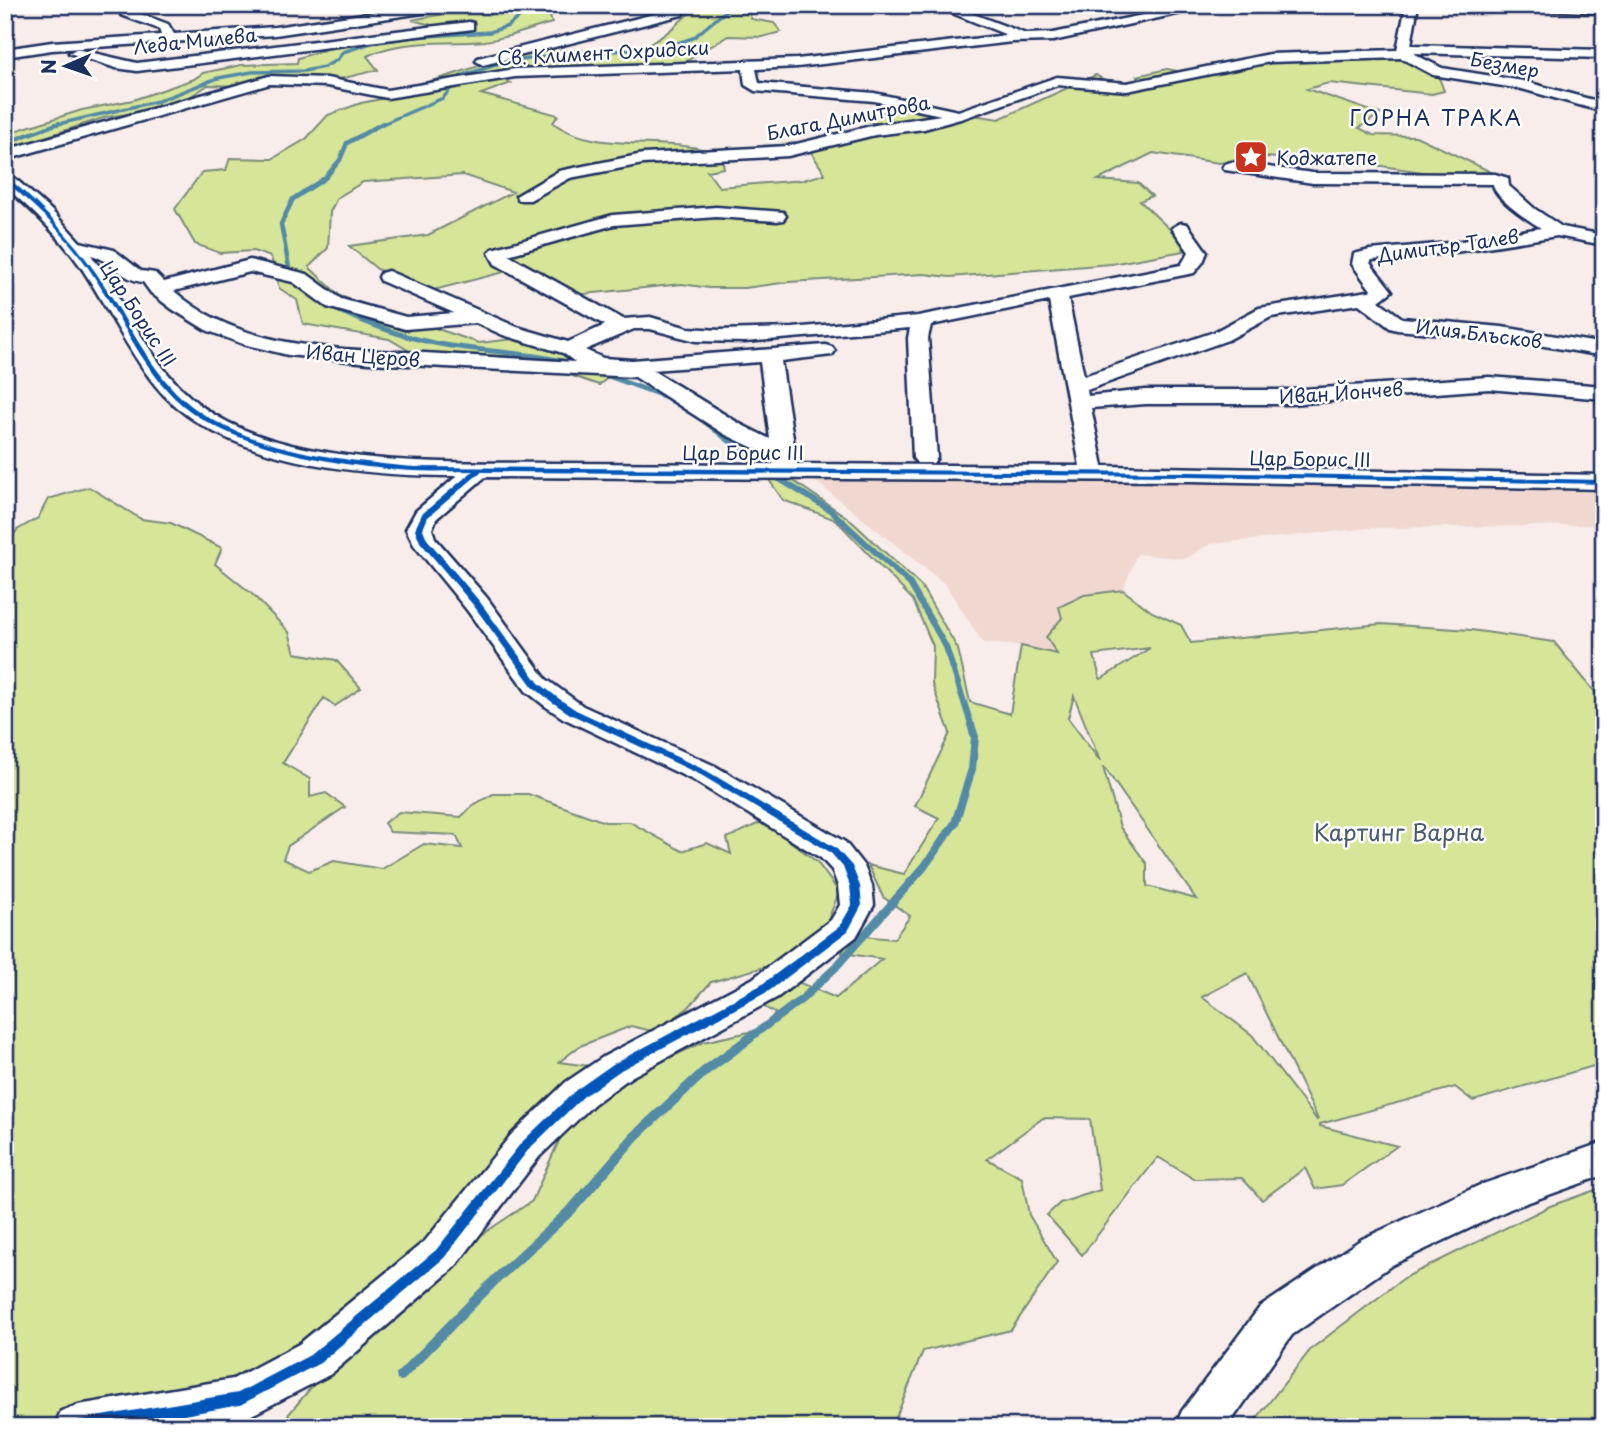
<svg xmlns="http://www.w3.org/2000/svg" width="1609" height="1432" viewBox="0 0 1609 1432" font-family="'Playpen Sans',sans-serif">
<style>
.built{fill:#f0d8d1}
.green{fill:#d7e598;stroke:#798a7b;stroke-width:2;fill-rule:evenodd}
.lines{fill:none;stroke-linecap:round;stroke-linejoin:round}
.stream-far5{stroke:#538aa5;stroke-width:3.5}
.stream-far4{stroke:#538aa5;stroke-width:4.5}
.stream-far3{stroke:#538aa5;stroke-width:5}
.stream-far2{stroke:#538aa5;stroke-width:6}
.stream-far1{stroke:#538aa5;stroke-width:8}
.stream{stroke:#538aa5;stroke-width:10}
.minor-casing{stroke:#1b2f5e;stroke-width:5}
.minor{fill:#fff;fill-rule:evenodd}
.cycleway-casing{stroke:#fff;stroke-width:4}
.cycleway{fill:#0057b8;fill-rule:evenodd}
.labels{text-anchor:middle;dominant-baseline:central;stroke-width:5;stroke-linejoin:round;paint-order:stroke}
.far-street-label{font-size:19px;fill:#1b2f5e;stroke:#fff}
.far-poi-label{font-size:19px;fill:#1b2f5e;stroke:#fff;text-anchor:start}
.far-neighbourhood-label{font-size:21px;letter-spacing:2px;fill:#1b2f5e;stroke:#fff}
.park-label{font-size:23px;fill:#4a5c6c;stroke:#fff}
</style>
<rect width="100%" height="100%" fill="#f8edea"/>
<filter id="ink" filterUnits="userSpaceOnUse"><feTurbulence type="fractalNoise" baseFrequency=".0143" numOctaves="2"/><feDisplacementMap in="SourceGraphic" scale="14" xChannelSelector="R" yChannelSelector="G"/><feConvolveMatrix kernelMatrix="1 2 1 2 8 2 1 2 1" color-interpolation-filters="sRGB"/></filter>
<g filter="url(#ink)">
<!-- built -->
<path class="built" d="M 810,477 L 1159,479 L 1604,487 L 1604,525 L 1372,528 L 1210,544 L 1185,559 L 1137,554 L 1123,590 L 1084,595 L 1062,617 L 1058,655 L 1021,646 L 983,643 L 945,584 Z"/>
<!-- green -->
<path class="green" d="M 564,5 L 549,13 L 552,23 C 530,29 508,38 485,41 C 446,45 404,38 367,56 L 378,70 L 327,82 L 310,80 L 244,86 L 208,85 L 185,100 L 151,111 L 106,117 L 5,150 L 5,134 L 82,110 L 133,100 L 194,79 L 203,73 L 241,65 L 297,63 L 298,58 L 349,42 L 443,28 L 412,20 L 485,6 Z
M 700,5 L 762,5 L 749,9 L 751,19 L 774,23 L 781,32 L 762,37 L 728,36 L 685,62 L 685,68 L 515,73 L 402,88 C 446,80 487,60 532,52 C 562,47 618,56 644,46 C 666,38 681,18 700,5 Z
M 1395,54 L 1438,75 L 1444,91 L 1432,94 L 1329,83 L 1307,89 L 1380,114 L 1359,128 L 1373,135 L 1416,136 L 1491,172 L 1443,175 L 1354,162 L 1261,157 L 1219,163 L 1153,153 L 1098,180 L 1138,183 L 1152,196 L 1140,201 L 1180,239 L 1184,251 L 1111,264 L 950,277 L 924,274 L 789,282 L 745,288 L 709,288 L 682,284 L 575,295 L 520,268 L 430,291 L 377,269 L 349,246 L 428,235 L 513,192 L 463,175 L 363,182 L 337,198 L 330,212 L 328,248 L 309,267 L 340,296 L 479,343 L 531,337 L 619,368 L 599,385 L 555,370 L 425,360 L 389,339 L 303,324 L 297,300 L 279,288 L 271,257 L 253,251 L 220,253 L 195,244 L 175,209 L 202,172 L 226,170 L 230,158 L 272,159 L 306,139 L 328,115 L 361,103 L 497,76 L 511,83 L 481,94 L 558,115 L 553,123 C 590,149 640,141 684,146 C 697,147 709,151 721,154 L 724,168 L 707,171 L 719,187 L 803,180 L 825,174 L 811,152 L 892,127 L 855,118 L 915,106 L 999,119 L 1096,75 C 1114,87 1130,91 1152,86 L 1137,76 L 1167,69 L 1194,74 L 1239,64 L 1306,57 Z
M 767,477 L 789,478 L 848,518 L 921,586 L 958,649 L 970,702 L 1010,714 L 1021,646 L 1057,654 L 1046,637 L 1062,618 L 1059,607 L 1084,595 L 1123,590 L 1152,612 L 1181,625 L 1191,643 L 1381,624 L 1471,630 L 1554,642 L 1604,703 L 1604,1063 L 1473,1101 L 1455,1087 L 1320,1124 L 1320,1126 L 1397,1146 L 1342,1185 L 1315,1189 L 1305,1168 L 1262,1200 L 1242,1178 L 1194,1179 L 1158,1157 L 1082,1255 L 1047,1215 L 1060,1203 L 1100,1190 L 1090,1119 L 1043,1118 L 987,1159 L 1022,1178 L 1029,1215 L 1057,1262 L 1011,1330 L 923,1351 L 892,1427 L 278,1427 L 334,1360 L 460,1249 L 532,1201 L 561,1136 L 608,1087 L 703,1042 L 763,1029 L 775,1013 L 757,1003 L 798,982 L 836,998 L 882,959 L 842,953 L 851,935 L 894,939 L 910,916 L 883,897 L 868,865 L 904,874 L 939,818 L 915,806 L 950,733 L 932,684 L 933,646 L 913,600 L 836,520 L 783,500 ZM 1150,648 L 1101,679 L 1100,678 L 1094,655 ZM 1074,696 L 1100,761 L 1068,718 ZM 1103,767 L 1104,767 L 1196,899 L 1147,886 L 1147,864 L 1120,827 ZM 1247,973 L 1318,1119 L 1317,1120 L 1252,1035 L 1202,997 Z
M 89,487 L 141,519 L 171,523 L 222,548 L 215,564 L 252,594 L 289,632 L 295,653 L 336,660 L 361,688 L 335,706 L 324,698 L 283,763 L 310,779 L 310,797 L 326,793 L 345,807 L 288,846 L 283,859 L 309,871 L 334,861 L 382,869 L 424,844 L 462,848 L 456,835 L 390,832 L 384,823 L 399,812 L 461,817 L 473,805 L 493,794 L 528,794 L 605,822 L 630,822 L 682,851 L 707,843 L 731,854 L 727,838 L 764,821 L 817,862 L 839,892 L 825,928 L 792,959 L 711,982 L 688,1008 L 656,1032 L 631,1026 L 580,1046 L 559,1062 L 605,1068 L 433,1252 L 230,1393 L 91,1420 L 5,1427 L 5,548 L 17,530 L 38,518 L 48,499 Z
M 1604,1187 L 1604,1427 L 1250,1427 L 1311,1349 L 1404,1278 L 1550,1206 Z"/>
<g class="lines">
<!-- stream-far5 -->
<path class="stream-far5" d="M 54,125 L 158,101 L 218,78 L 252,72 L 304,71 L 324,67 L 337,60 L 343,52 L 371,43 L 413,37 L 490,32 L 508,26 L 532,7 L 539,5
M 380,125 L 443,98 L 461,76 L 502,63 L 550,56 L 665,47 L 693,38 L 733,5"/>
<!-- stream-far4 -->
<path class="stream-far4" d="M 5,143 L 59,123
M 293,276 L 290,273 L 281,224 L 293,199 L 325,178 L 340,160 L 347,143 L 383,123"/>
<!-- stream-far3 -->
<path class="stream-far3" d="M 328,306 C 367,324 408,340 451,346 C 492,352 534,353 574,364
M 600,373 L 666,397 L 705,422 L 778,479"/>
<!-- stream-far2 -->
<path class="stream-far2" d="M 776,477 L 830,510 L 910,584 L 946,647 L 972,727"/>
<!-- stream-far1 -->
<path class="stream-far1" d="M 748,1039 L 802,999 L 835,968 L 924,867 L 955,823 L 972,769 L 975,737 L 971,725"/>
<!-- stream -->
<path class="stream" d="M 401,1376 L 494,1281 L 572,1209 L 636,1135 L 705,1071 L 750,1038"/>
<!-- minor casing -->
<g class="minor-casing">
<path id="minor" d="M 423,5 L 455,5 L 449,9 L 275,35 L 52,50 L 5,57 L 5,49 L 52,42 L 161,35 L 159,29 L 121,15 L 121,9 L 125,8 L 168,24 L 174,34 L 275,27 Z
M 853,5 L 931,5 L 925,9 L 859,9 Z
M 932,5 L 950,5 L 1026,34 L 1053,33 L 1193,5 L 1218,5 L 1053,41 L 1012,42 L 797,67 L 756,69 L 759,83 L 874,93 L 958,111 L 1057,77 L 1127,83 L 1270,54 L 1397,50 L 1406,5 L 1418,5 L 1411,45 L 1604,50 L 1604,58 L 1412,53 L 1442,68 L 1523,81 L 1604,103 L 1604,112 L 1522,89 L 1433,75 L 1401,58 L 1270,62 L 1127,91 L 1058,85 L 964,118 L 924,129 L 875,135 L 788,156 L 643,164 L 570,178 L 530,200 L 518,200 L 516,196 L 559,171 L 643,154 L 788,146 L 875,125 L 941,115 L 874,101 L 755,91 L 745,85 L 743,69 L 515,77 L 387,98 L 327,86 L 270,84 L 5,160 L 5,150 L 269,76 L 327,78 L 387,90 L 515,69 L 797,59 L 1007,35 Z
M 1523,5 L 1604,5 L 1604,13 L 1529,9 Z
M 678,8 L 684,12 L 682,15 L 483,65 L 476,61 L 478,58 Z
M 469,22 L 473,23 L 473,29 L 137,71 L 116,68 L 69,53 L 76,49 L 137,63 Z
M 1231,162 L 1313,173 L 1495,174 L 1508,178 L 1509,186 L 1535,209 L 1562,227 L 1604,235 L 1604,245 L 1557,236 L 1449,253 L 1372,260 L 1370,263 L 1392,291 L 1379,301 L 1402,318 L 1502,327 L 1604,344 L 1604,356 L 1502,339 L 1397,330 L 1390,328 L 1359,304 L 1271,317 L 1228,340 L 1087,390 L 1088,396 L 1146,390 L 1290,390 L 1489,377 L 1604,386 L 1604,399 L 1489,389 L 1290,404 L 1146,404 L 1091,408 L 1103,466 L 1604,475 L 1604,489 L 1190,481 L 485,477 L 436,519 L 432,529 L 435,538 L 487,598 L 546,679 L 583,706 L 715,766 L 845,842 L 864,866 L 872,886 L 874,905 L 856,937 L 778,997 L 631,1077 L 594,1104 L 539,1157 L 455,1267 L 331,1374 L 240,1421 L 205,1427 L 54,1427 L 61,1411 L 78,1405 L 233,1379 L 299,1344 L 425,1241 L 511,1135 L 566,1082 L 603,1057 L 752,979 L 831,920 L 840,905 L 838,886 L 832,870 L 821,858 L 693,780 L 563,718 L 545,706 L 526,691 L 467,610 L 414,545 L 406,529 L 416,511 L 457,476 C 364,476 217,464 155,385 C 126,348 107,306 81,267 C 60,237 34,211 5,187 L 5,173 L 11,175 L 51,210 L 80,242 L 114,250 L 141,271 L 155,273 L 164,282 L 250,260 L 307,274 L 341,299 L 406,317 L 454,313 L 381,281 L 379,277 L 381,273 L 388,271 L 517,327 L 568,342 L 605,325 L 495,264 L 489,253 L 492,249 L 613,215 L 716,207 L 783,212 L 786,216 L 783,220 L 777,221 L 716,217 L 614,225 L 508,255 L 623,319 L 650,317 L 688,328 L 720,330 L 793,328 L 918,316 L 1181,265 L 1189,252 L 1172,228 L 1181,223 L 1187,224 L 1207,252 L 1203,262 L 1194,273 L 1068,298 L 1084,376 L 1214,332 L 1259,308 L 1369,291 L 1371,290 L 1352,264 L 1354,254 L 1370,250 L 1449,243 L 1541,228 C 1528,220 1494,198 1493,184 L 1313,183 L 1225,170 L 1223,167 L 1225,164 ZM 91,255 C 111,260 122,280 143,282 L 151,293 L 172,309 L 206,330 L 243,344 L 288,355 L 369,363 L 635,377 L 724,434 L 773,457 L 773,464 C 699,464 625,463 550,463 C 448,462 285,469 200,405 C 150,367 127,304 91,255 ZM 250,272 L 293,282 L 327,307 L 398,327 L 405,329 L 476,323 L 503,335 L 563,353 L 575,362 C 524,359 474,356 424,353 C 339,349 242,351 174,291 ZM 1049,301 L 1080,466 L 797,464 L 781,361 L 832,355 L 835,351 L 832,347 L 825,345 L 632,360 L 603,358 L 585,350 L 634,329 L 650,329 L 696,341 L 745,342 L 910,328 L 908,338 L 913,458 L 917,463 L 933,463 L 937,458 L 928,338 L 931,325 ZM 760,362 L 770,439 L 740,424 L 652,370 Z
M 1604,1142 L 1604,1175 L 1510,1209 L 1392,1265 L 1292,1335 L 1227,1427 L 1175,1427 L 1182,1411 L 1260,1307 L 1362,1239 L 1480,1185 Z"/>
</g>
<!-- minor -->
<use href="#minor" class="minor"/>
<!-- cycleway casing -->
<g class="cycleway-casing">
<path id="cycleway" d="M 5,177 C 17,184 27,195 37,204 C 67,233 92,264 113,299 C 131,329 148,362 172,388 C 226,448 338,460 414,467 L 1190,472 L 1604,480 L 1604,484 L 1190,476 L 481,472 L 428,517 L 423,529 L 427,539 L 480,602 L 539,683 L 558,698 L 576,710 L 707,771 L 836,848 L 852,866 L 860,886 L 862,905 L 848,931 L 769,991 L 621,1070 L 584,1096 L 529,1149 L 444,1258 L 320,1363 L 240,1405 L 117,1427 L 71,1427 L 73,1422 L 78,1420 L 238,1393 L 310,1355 L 436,1250 L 521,1143 L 576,1090 L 613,1064 L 761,985 L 840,926 L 852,905 L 850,886 L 843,867 L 830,852 L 701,775 L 570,714 L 552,702 L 533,687 L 474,606 L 420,542 L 415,529 L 422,514 L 473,471 C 453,471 434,472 414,471 C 349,468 244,451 190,411 C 179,403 169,393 160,382 C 132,347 114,306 89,269 C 66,235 36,207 5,181 Z"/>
</g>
<!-- cycleway -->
<use href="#cycleway" class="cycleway"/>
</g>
</g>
<!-- icons -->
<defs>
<g id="sight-square" transform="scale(1.75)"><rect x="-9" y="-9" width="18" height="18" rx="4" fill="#c8321e" stroke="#fff"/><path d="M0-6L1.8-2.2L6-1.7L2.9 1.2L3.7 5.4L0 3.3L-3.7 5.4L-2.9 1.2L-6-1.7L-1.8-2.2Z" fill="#fff"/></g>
</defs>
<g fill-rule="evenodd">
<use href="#sight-square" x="1251" y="157"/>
</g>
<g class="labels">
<!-- far-street labels -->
<g class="far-street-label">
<text transform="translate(195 40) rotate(-6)">Леда Милева</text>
<text transform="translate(603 52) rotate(-3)">Св. Климент Охридски</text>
<text transform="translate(1505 64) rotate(10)">Безмер</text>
<text transform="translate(848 117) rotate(-11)">Блага Димитрова</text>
<text transform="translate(1448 245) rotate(-8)">Димитър Талев</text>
<text transform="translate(139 313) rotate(57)">Цар Борис III</text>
<text transform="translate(1479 333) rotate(7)">Илия Блъсков</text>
<text transform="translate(363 355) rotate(4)">Иван Церов</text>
<text transform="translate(1341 392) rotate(-4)">Иван Йончев</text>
<text x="743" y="452">Цар Борис III</text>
<text transform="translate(1310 458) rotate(1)">Цар Борис III</text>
</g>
<!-- far-poi labels -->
<g class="far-poi-label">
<text x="1276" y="157">Коджатепе</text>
</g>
<!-- far-neighbourhood labels -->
<g class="far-neighbourhood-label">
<text x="1436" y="117">ГОРНА ТРАКА</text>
</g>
<!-- park labels -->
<g class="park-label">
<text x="1399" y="831">Картинг Варна</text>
</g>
</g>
<!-- margin -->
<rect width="1609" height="1432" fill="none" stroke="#fff" stroke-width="28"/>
<rect x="14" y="14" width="1581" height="1404" fill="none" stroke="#1b2f5e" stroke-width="2.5" filter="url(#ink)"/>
<!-- north arrow -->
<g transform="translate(66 66) rotate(268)" stroke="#ffffff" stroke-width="5" paint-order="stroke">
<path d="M0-5L12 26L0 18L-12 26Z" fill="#1b2f5e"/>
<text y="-10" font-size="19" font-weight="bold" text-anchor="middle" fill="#1b2f5e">N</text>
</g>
</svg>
